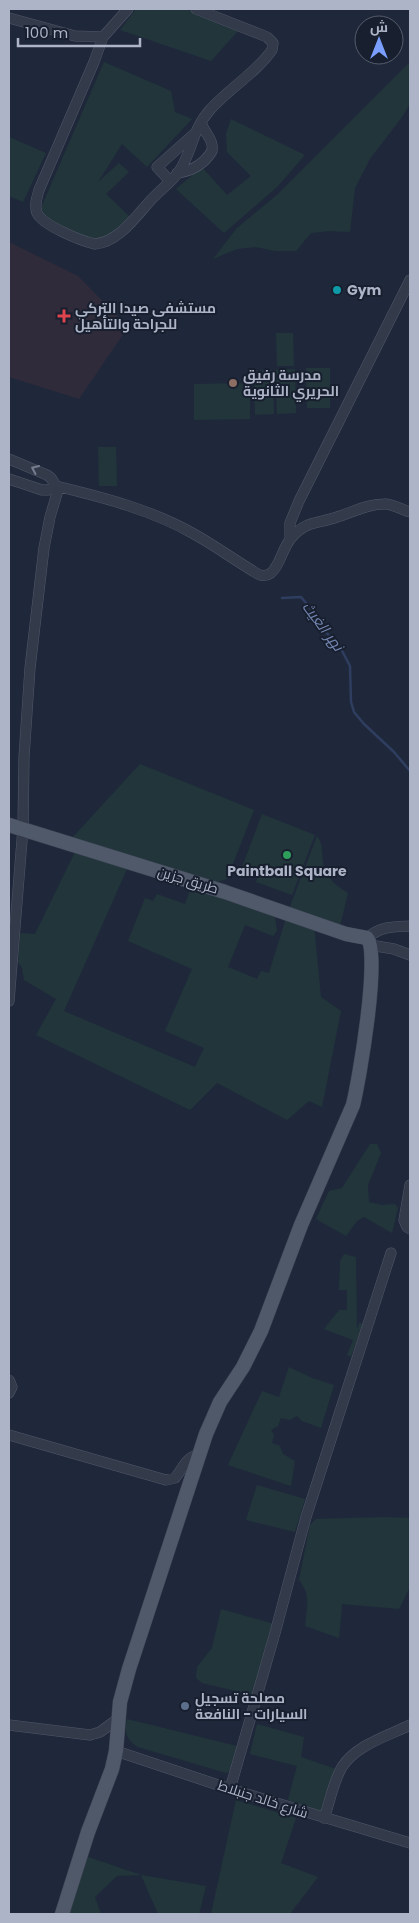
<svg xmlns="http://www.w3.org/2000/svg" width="419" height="1923" viewBox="0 0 419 1923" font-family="Poppins,Cairo,sans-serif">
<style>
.medical{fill:#2f2b3b}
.green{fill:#21353b}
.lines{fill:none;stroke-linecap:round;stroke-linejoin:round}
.stream{stroke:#2f3e60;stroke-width:2.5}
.minor-casing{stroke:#505768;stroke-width:11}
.major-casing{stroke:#3c4354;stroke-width:15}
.minor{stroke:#333a4a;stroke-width:10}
.major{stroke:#50596a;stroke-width:14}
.oneway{stroke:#767d8f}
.culture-dot{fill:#0f9aa8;stroke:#181f2e;stroke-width:2}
.health-dot{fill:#e0444e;stroke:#181f2e;stroke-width:2}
.education-dot{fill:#8d6e63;stroke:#181f2e;stroke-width:2}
.leisure-dot{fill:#2e9e5b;stroke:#181f2e;stroke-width:2}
.service-dot{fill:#5c6f8a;stroke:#181f2e;stroke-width:2}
.labels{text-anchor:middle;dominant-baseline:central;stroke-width:4;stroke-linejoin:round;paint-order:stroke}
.poi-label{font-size:14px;font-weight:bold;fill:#adb4c7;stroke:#181f2e;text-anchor:start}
.street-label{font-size:14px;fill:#adb4c7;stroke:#181f2e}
.water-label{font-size:15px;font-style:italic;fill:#7386b2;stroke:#181f2e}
</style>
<rect width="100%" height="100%" fill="#1f283a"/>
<!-- medical -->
<path class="medical" d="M 9,242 L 78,276 L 128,327 L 79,399 L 9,377 Z"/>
<!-- green -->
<path class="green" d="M 136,9 L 186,9 L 238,31 L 211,61 L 120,30 Z
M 104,62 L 171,91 L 175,112 L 192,119 L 147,167 L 122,144 L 98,182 L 119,163 L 129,172 L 106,194 L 130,217 L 107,237 L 90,240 L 46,220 L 40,210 Z
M 410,62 L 410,104 L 402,117 L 370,159 L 355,188 L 350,232 L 329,231 L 311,233 L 296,251 L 275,251 L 256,247 L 237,249 L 213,259 L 237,228 L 278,194 Z
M 231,119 L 305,155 L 278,186 L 224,233 L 176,189 L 202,167 L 227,195 L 251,176 L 227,152 L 226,134 Z
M 9,137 L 46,153 L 23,202 L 9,196 Z
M 276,333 L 293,333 L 294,366 L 277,366 Z
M 306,368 L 330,368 L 330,408 L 307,408 Z
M 295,369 L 296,413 L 277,414 L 275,370 Z
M 273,370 L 274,414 L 255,415 L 254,371 Z
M 250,383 L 250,419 L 194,420 L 194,384 Z
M 98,447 L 116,447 L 117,486 L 99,486 Z
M 140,764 L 254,810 L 227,879 L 213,883 L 72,838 Z
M 262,814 L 315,835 L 292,895 L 256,882 L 258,876 L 241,870 Z
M 317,836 C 326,847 319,863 327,874 C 332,883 340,888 348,893 L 340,926 L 289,909 Z
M 75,852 L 127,869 L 64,1011 L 195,1067 L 204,1048 L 165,1031 L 192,969 L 128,941 L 145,898 L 153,901 L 157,894 L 185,904 L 192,885 L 274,911 L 277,931 L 273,936 L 245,925 L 228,967 L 257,979 L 261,971 L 269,973 L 287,915 L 314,925 L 321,997 L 341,1011 L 322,1107 L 309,1101 L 287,1120 L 217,1083 L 190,1110 L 36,1035 L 56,999 L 24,980 L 22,968 L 18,962 L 20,933 L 35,934 Z
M 370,1144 L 377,1144 L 381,1153 L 368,1185 L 369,1202 L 382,1205 L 395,1204 L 398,1208 L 392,1233 L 364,1217 L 357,1221 L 346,1236 L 316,1219 L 329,1191 L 342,1188 Z
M 344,1254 L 356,1257 L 357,1329 L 359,1323 L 363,1324 L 351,1357 L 347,1355 L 353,1340 L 324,1329 L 339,1310 L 347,1310 L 347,1290 L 339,1290 L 340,1261 Z
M 289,1367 L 312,1378 L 334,1385 L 321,1428 L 302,1421 L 297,1416 L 290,1420 L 281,1418 L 278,1426 L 271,1430 L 274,1435 L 272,1443 L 280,1446 L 283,1454 L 295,1461 L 291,1486 L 228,1465 L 262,1391 L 279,1397 Z
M 257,1485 L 305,1499 L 295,1532 L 246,1520 Z
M 384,1517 L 410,1518 L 410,1587 L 399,1609 L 342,1604 L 339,1638 L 305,1626 C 307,1608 311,1594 299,1580 L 310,1525 L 316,1519 Z
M 221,1609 L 274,1624 L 253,1695 L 202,1683 L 196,1678 L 197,1667 L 212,1648 Z
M 127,1719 L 241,1747 L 234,1768 L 226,1773 L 138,1747 C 126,1740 124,1732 127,1719 Z
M 257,1724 L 304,1737 L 301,1757 L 336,1769 L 323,1812 L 288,1800 L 297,1766 L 250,1754 Z
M 236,1800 L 296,1818 L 281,1863 L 318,1877 L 290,1914 L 211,1914 Z
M 88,1857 L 141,1875 L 206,1886 L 199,1914 L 158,1914 L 141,1875 L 117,1876 L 95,1897 L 101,1914 L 69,1914 L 80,1872 Z"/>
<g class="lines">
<!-- stream -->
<path class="stream" d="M 282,598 L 301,597 L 317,616 L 320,626 L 340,647 L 350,666 L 351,702 L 354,712 L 364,724 L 394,752 L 410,771"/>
<!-- minor casing -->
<g class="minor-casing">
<path id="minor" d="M 128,9 L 103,37 L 94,62 L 39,190 C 37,197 34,205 37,213 C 42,225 81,241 95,244 C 119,242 136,216 151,200 C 160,190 173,181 180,170 C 192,151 193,129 209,111 C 227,90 257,72 272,50 L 273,43 L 267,37 L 196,9
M 9,18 L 75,36 L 103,37
M 177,173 C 193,171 204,164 212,151 C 214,139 204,133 201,122
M 170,181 L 157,167 L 194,134
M 9,459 L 47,475 L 51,478 L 56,486
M 9,479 L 42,490 L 48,490 L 56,486 C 102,497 152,510 194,534 C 214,545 233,559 253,571 C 259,575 264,578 271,573 C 280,566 283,546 292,537 C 307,520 318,524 337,517 C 353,512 367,504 385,504 C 393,504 402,510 410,512
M 290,539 L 290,523 L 299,501 L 410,280
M 367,938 C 381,926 393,927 410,926
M 370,945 L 394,949 L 410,955
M 9,1001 L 23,828 L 24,757 L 30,668 L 44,548 L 50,517 L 59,487
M 410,1185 L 404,1220 L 407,1227 L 410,1229
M 9,1380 L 12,1387 L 9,1393
M 9,1435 L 166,1480 L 175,1478 C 183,1469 185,1457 199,1455
M 9,1725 L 90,1735 L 100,1732 L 119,1718
M 116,1751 L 230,1789 L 410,1843
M 230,1789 L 275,1633 L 306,1517 L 391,1253
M 324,1818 C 330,1802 333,1782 342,1767 C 356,1745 388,1736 410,1725"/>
</g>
<!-- major casing -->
<g class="major-casing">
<path id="major" d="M 9,825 L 225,892 L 346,934 L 367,938 C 381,953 359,1081 353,1105 L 301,1225 L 261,1331 L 243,1367 L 220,1402 L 206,1434 L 129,1669 L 120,1702 L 116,1751 L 112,1769 L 88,1832 L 62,1914"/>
</g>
<!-- minor -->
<use href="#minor" class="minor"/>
<!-- major -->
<use href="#major" class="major"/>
</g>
<!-- one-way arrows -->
<defs><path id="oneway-chevron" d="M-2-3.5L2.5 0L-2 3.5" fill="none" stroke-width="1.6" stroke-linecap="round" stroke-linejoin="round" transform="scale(1.25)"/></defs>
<use class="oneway" href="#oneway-chevron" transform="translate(35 469) rotate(-156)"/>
<!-- markers -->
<circle class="culture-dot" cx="337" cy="290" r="5"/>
<path class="health-dot" d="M61.5 308.5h5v5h5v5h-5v5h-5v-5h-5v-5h5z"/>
<circle class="education-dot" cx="233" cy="383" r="5"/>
<circle class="leisure-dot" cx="287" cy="855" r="5"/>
<circle class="service-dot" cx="185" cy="1706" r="5"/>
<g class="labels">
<!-- poi labels -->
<g class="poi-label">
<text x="347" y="290">Gym</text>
<text x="75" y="308">مستشفى صيدا التركي<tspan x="75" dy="16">للجراحة والتأهيل</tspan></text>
<text x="243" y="375">مدرسة رفيق<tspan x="243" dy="16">الحريري الثانوية</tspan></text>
<text x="287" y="871" text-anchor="middle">Paintball Square</text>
<text x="195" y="1698">مصلحة تسجيل<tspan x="195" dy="16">السيارات - النافعة</tspan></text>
</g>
<!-- street labels -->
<g class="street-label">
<text transform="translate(188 880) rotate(17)">طريق جزين</text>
<text transform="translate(263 1799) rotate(18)">شارع خالد جنبلاط</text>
</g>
<!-- water labels -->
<g class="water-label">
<text transform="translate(323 626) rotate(53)">نهر الغيث</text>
</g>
</g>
<!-- border -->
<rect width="419" height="1923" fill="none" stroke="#adb4c7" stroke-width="20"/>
<!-- north arrow -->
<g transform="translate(379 40)"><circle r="24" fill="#181f2e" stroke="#545b6b"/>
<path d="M0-4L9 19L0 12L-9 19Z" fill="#7a9fff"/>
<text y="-8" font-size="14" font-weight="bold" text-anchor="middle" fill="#adb4c7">ش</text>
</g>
<!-- scale -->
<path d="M18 38v8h122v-8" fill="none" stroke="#adb4c7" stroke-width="2.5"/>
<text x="25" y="38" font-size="15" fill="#adb4c7" stroke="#181f2e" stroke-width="4" paint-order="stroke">100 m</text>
</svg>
